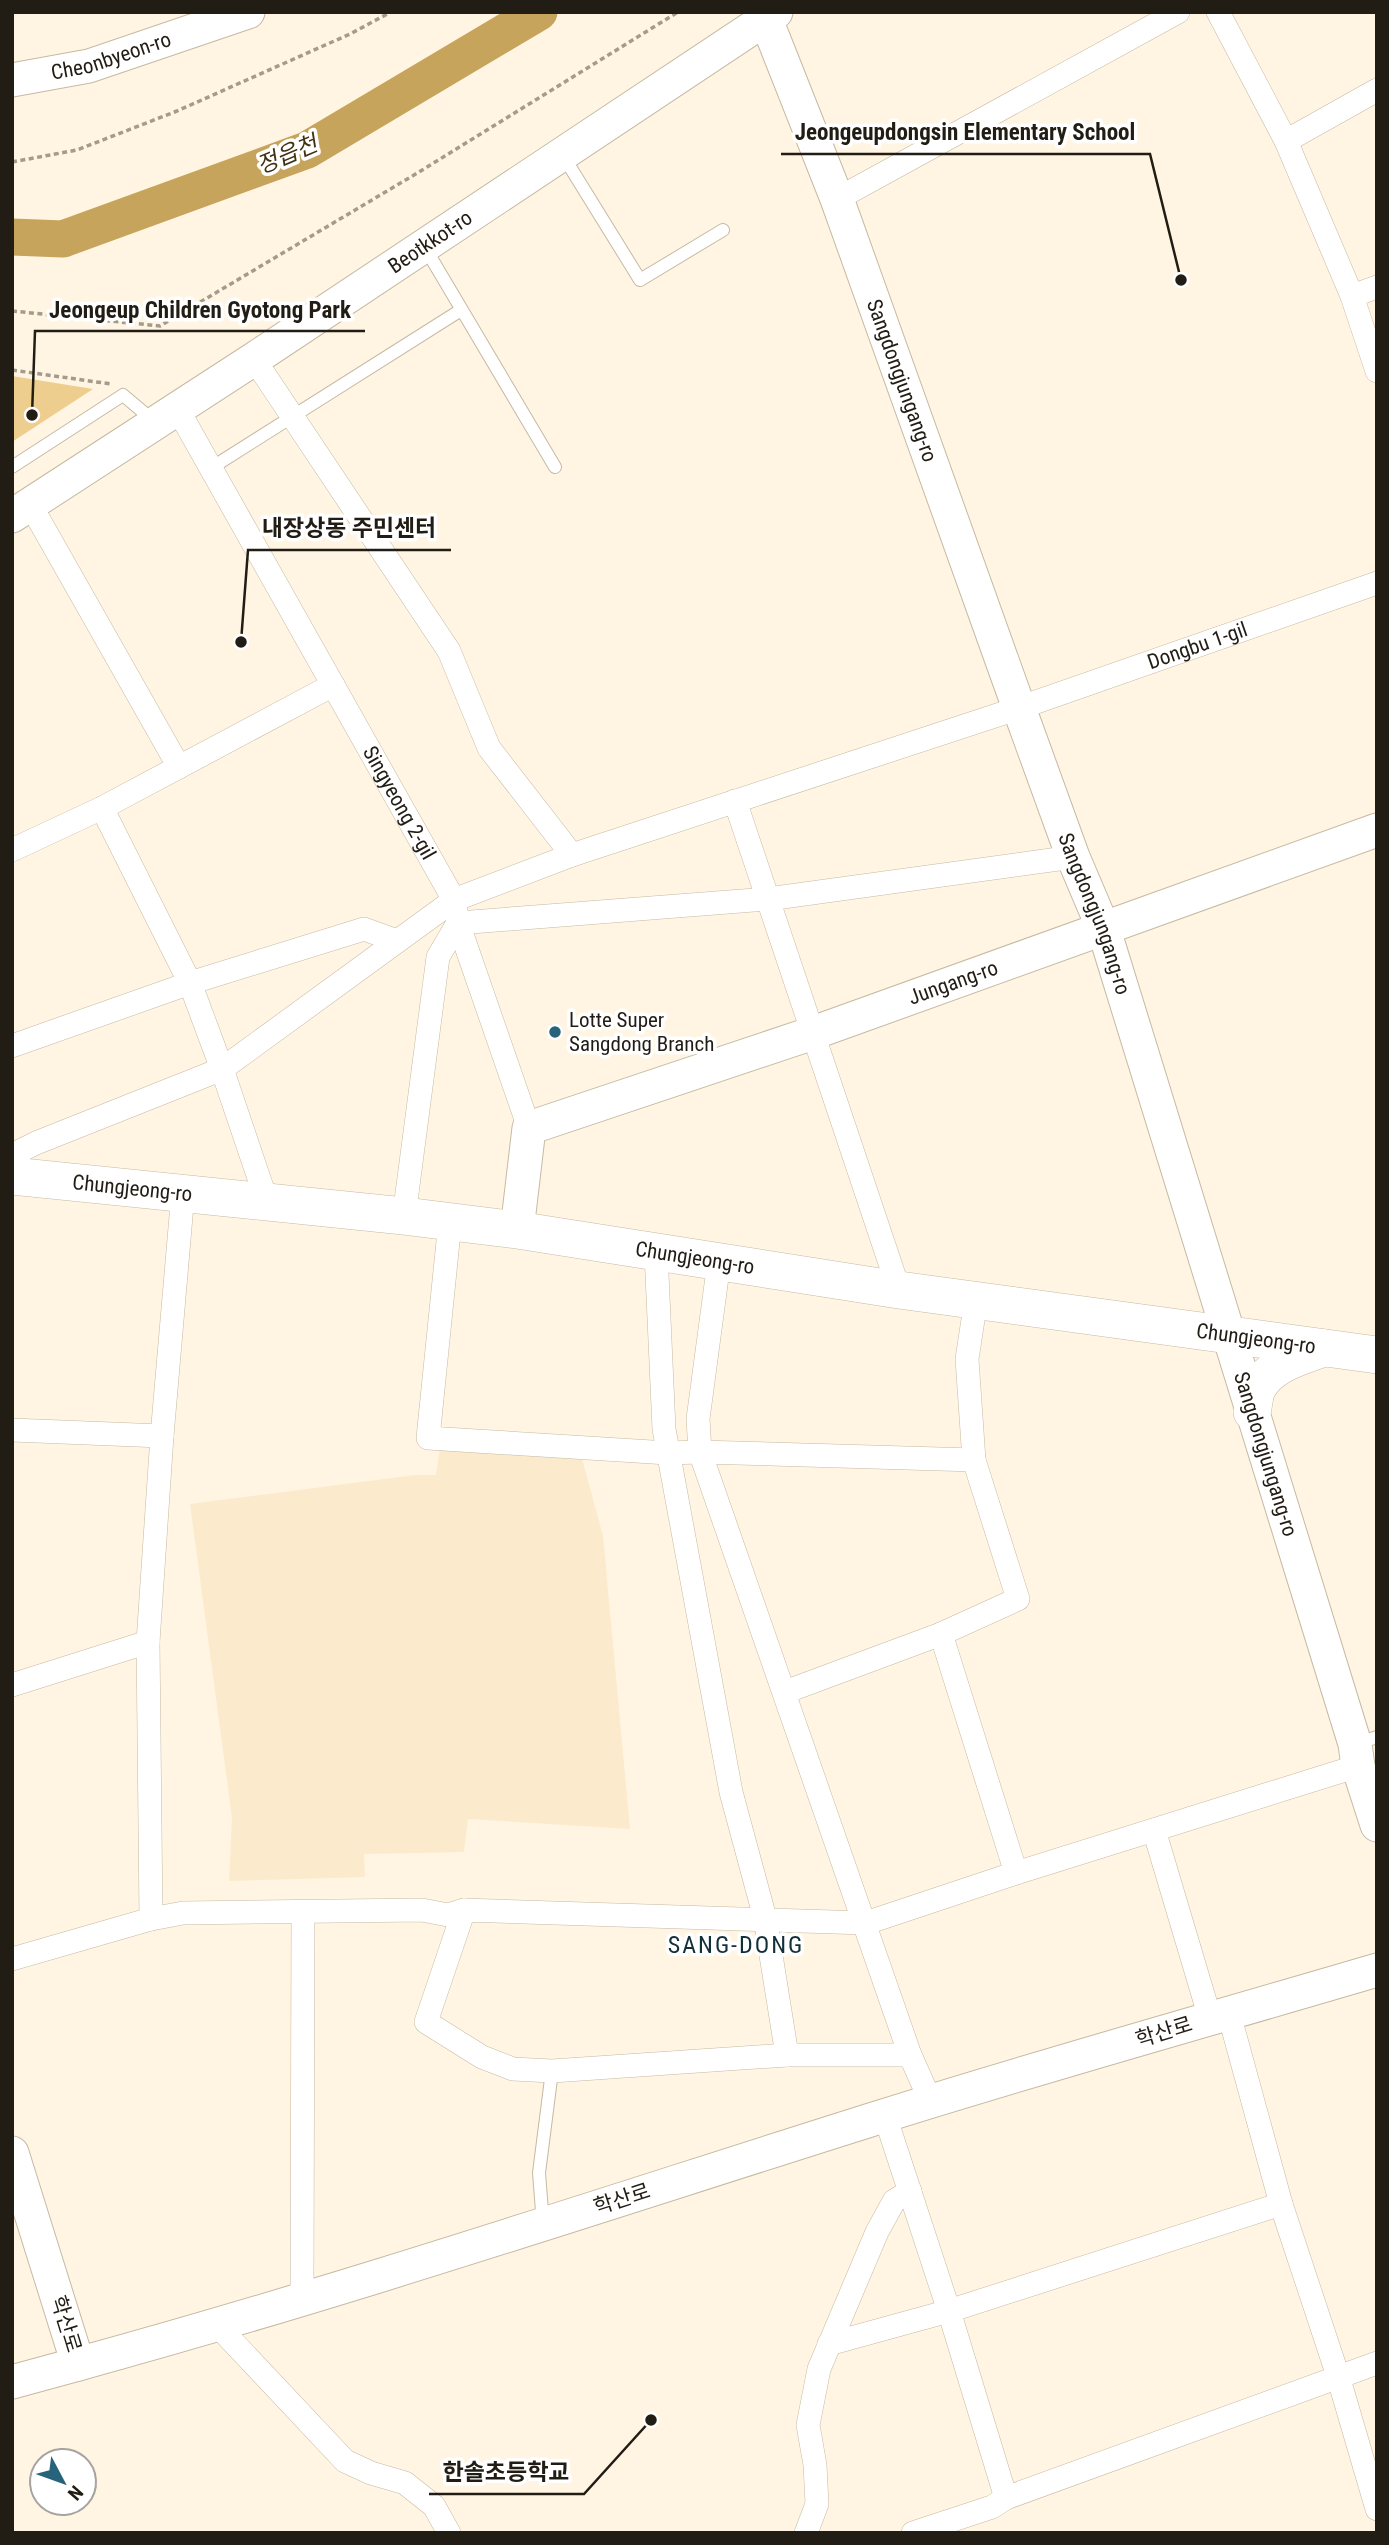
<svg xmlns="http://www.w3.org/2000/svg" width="1389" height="2545" viewBox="0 0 1389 2545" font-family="'Roboto Condensed','Noto Sans KR',sans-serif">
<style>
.built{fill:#fbebcc}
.green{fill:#eece8e}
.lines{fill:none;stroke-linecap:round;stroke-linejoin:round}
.river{stroke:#c7a45c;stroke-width:37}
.lane-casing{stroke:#c5baa3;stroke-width:14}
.street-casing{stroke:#c5baa3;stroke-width:24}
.secondary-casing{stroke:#c5baa3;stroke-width:35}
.primary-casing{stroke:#c5baa3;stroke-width:38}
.path{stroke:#a39b8c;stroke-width:3.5;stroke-dasharray:5 3.5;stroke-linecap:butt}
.lane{stroke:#fff;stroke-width:12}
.street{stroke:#fff;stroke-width:23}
.secondary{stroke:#fff;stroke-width:33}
.primary{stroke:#fff;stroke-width:37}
.poi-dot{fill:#27647b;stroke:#fff;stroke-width:2.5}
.labels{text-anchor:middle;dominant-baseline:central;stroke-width:7;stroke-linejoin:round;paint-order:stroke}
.street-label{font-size:21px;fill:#211c14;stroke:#fff}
.poi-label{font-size:21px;fill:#211c14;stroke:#fff;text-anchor:start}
.water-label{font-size:23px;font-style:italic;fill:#403111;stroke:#fff}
.quarter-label{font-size:24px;letter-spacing:2px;fill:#122f3a;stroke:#fff}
.leader{fill:none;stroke:#211c14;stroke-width:2.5}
.callout-dot{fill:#211c14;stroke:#fff;stroke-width:2.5}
.callout-label{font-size:23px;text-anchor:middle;font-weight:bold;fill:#211c14;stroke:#fff;stroke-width:7;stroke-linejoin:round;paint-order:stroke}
</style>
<rect width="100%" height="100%" fill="#fff5e2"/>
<!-- built -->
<path class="built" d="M 440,1448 L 581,1455 L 603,1536 L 630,1829 L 468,1819 L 464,1852 L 364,1854 L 365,1877 L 229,1881 L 232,1818 L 190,1504 L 415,1475 L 436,1475 Z"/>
<!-- green -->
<path class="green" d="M 12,376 L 93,389 L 12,442 Z"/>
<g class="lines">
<!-- river -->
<path class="river" d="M 12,237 L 63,239 L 307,150 L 539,12"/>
<!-- lane casing -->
<g class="lane-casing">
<path id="lane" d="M 562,154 L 640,280 L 723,230
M 424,246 L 555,467
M 12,467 L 123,395 L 155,422
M 211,468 L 461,310
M 1356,1744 L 1377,1737
M 543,2224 L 539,2173 L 552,2071"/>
</g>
<!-- street casing -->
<g class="street-casing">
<g id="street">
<path d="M 1218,12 L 1286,141 L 1352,296 L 1377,371"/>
<path d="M 1286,141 L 1377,90"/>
<path d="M 837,199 L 1178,12"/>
<path d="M 1352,296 L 1377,287"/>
<path id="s1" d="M 254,359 L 449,651 L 489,748 L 572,855 L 1019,708 L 1377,583"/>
<path id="s2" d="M 177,408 L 454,900 L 458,923 L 529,1128"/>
<path d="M 30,504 L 179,767"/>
<path d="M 735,801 L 899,1290"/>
<path d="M 102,808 L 190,983 L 222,1069 L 267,1202"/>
<path d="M 12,850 L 102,808 L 333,685"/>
<path d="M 12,1046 L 190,983 L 364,929 L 397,941"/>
<path d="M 12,1155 L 36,1143 L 222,1069 L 454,900 L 572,855"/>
<path d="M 404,1216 L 438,957 L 458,923 L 768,899 L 1073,857"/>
<path d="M 450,1222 L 428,1438 L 668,1453 L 700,1452 L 974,1460"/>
<path d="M 656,1252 L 664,1429 L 731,1792 L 765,1918 L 787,2055"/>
<path d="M 719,1262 L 698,1419 L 700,1452 L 910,2055 L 931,2102"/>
<path d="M 976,1300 L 967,1359 L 974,1460 L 1018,1599 L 941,1634 L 1016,1873 L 1358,1766"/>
<path d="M 12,1430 L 162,1436"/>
<path d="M 12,1685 L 148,1642"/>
<path d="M 785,1692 L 941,1634"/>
<path d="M 1154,1830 L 1210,2018"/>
<path d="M 151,1919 L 183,1913 L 422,1910 L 448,1915 L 464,1910"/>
<path d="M 12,1959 L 151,1919 L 148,1642 L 162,1436 L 183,1193"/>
<path d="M 910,2055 L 787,2055 L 552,2071 L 513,2069 L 482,2057 L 426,2022 L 464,1910 L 866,1923 L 1016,1873"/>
<path d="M 885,2116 L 949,2311 L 1006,2498 L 1377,2363"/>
<path d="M 1281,2204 L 1338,2376 L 1377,2509"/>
<path d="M 302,2299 L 303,1912"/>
<path d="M 218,2326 L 345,2461 L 371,2473 L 405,2483 L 434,2506 L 449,2533"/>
<path d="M 829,2344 L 949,2311 L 1281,2204 L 1229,2014"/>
<path d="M 806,2533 L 817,2504 L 815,2465 L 808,2425 L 819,2369 L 877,2232 L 894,2201 L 910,2191"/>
<path d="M 913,2533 L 992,2507 L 1006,2498"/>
</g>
</g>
<!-- secondary casing -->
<g class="secondary-casing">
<g id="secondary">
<path id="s3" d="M 763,12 L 837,199 L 1019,708 L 1073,857 L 1104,930 L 1355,1744 L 1358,1766 L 1377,1825"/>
<path id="s4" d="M 12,80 L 89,66 L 248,12"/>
<path id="s5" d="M 12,516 L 254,359 L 776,12"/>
<path id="s6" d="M 517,1230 L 529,1128 L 813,1033 L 1377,830"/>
<path d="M 12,2153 L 78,2364 C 348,2290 613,2201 880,2117 C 1045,2065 1211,2019 1377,1970"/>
<path d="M 12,2382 L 78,2364"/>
</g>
</g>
<!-- primary casing -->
<g class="primary-casing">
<g id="primary">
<path id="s7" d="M 12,1176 L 404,1216 L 517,1230 L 899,1290 L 1377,1355"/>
<path d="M 1252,1412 C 1254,1405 1254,1396 1257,1389 C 1270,1364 1300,1357 1324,1348"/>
</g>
</g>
<!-- path -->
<path class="path" d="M 12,162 L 77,150 L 177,111 L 350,34 L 391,12
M 12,311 L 160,326 L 419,172 L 678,12
M 12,370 L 111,384"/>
<!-- lane -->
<use href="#lane" class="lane"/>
<!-- street -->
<use href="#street" class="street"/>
<!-- secondary -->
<use href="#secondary" class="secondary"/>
<!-- primary -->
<use href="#primary" class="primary"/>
</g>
<!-- markers -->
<circle class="poi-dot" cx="555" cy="1032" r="7"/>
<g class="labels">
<!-- street labels -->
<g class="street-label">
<text stroke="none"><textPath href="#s4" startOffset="102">Cheonbyeon-ro</textPath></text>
<text stroke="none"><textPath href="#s5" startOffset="500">Beotkkot-ro</textPath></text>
<text stroke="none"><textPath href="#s3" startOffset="394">Sangdongjungang-ro</textPath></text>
<text stroke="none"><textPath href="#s1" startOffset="1251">Dongbu 1-gil</textPath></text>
<text stroke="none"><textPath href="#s2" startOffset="453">Singyeong 2-gil</textPath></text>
<text stroke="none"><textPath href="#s3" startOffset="961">Sangdongjungang-ro</textPath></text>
<text stroke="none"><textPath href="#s6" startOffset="551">Jungang-ro</textPath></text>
<text stroke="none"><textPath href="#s7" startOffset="121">Chungjeong-ro</textPath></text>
<text stroke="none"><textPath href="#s7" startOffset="688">Chungjeong-ro</textPath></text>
<text stroke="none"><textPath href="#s7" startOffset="1255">Chungjeong-ro</textPath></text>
<text stroke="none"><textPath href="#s3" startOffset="1528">Sangdongjungang-ro</textPath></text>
<text transform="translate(1164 2032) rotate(-17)">학산로</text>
<text transform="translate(622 2199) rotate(-18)">학산로</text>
<text transform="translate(66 2324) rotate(73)">학산로</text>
</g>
<!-- poi labels -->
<g class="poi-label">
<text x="569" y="1020">Lotte Super<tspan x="569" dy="24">Sangdong Branch</tspan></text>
</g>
<!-- water labels -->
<g class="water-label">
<text transform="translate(287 155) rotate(-23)">정읍천</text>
</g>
<!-- quarter labels -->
<g class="quarter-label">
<text x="736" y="1945">SANG-DONG</text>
</g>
</g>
<!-- callouts -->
<path class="leader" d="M1181 280L1150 154H781M32 415L35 331H365M241 642L248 550H451M651 2420L584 2494H429"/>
<g class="callout-dot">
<circle cx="1181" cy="280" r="7"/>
<circle cx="32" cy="415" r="7"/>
<circle cx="241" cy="642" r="7"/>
<circle cx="651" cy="2420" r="7"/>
</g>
<g class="callout-label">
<text x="965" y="140">Jeongeupdongsin Elementary School</text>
<text x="200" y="318">Jeongeup Children Gyotong Park</text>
<text x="349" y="536">내장상동 주민센터</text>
<text x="506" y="2480">한솔초등학교</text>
</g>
<!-- border -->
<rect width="1389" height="2545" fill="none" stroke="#211c14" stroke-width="28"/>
<!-- north arrow -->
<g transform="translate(63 2482) rotate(131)"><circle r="33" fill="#ffffff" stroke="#a6a4a1" stroke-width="2"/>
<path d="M0-5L12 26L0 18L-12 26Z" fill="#27647b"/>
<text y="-10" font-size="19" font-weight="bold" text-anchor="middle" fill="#211c14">N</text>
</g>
</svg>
